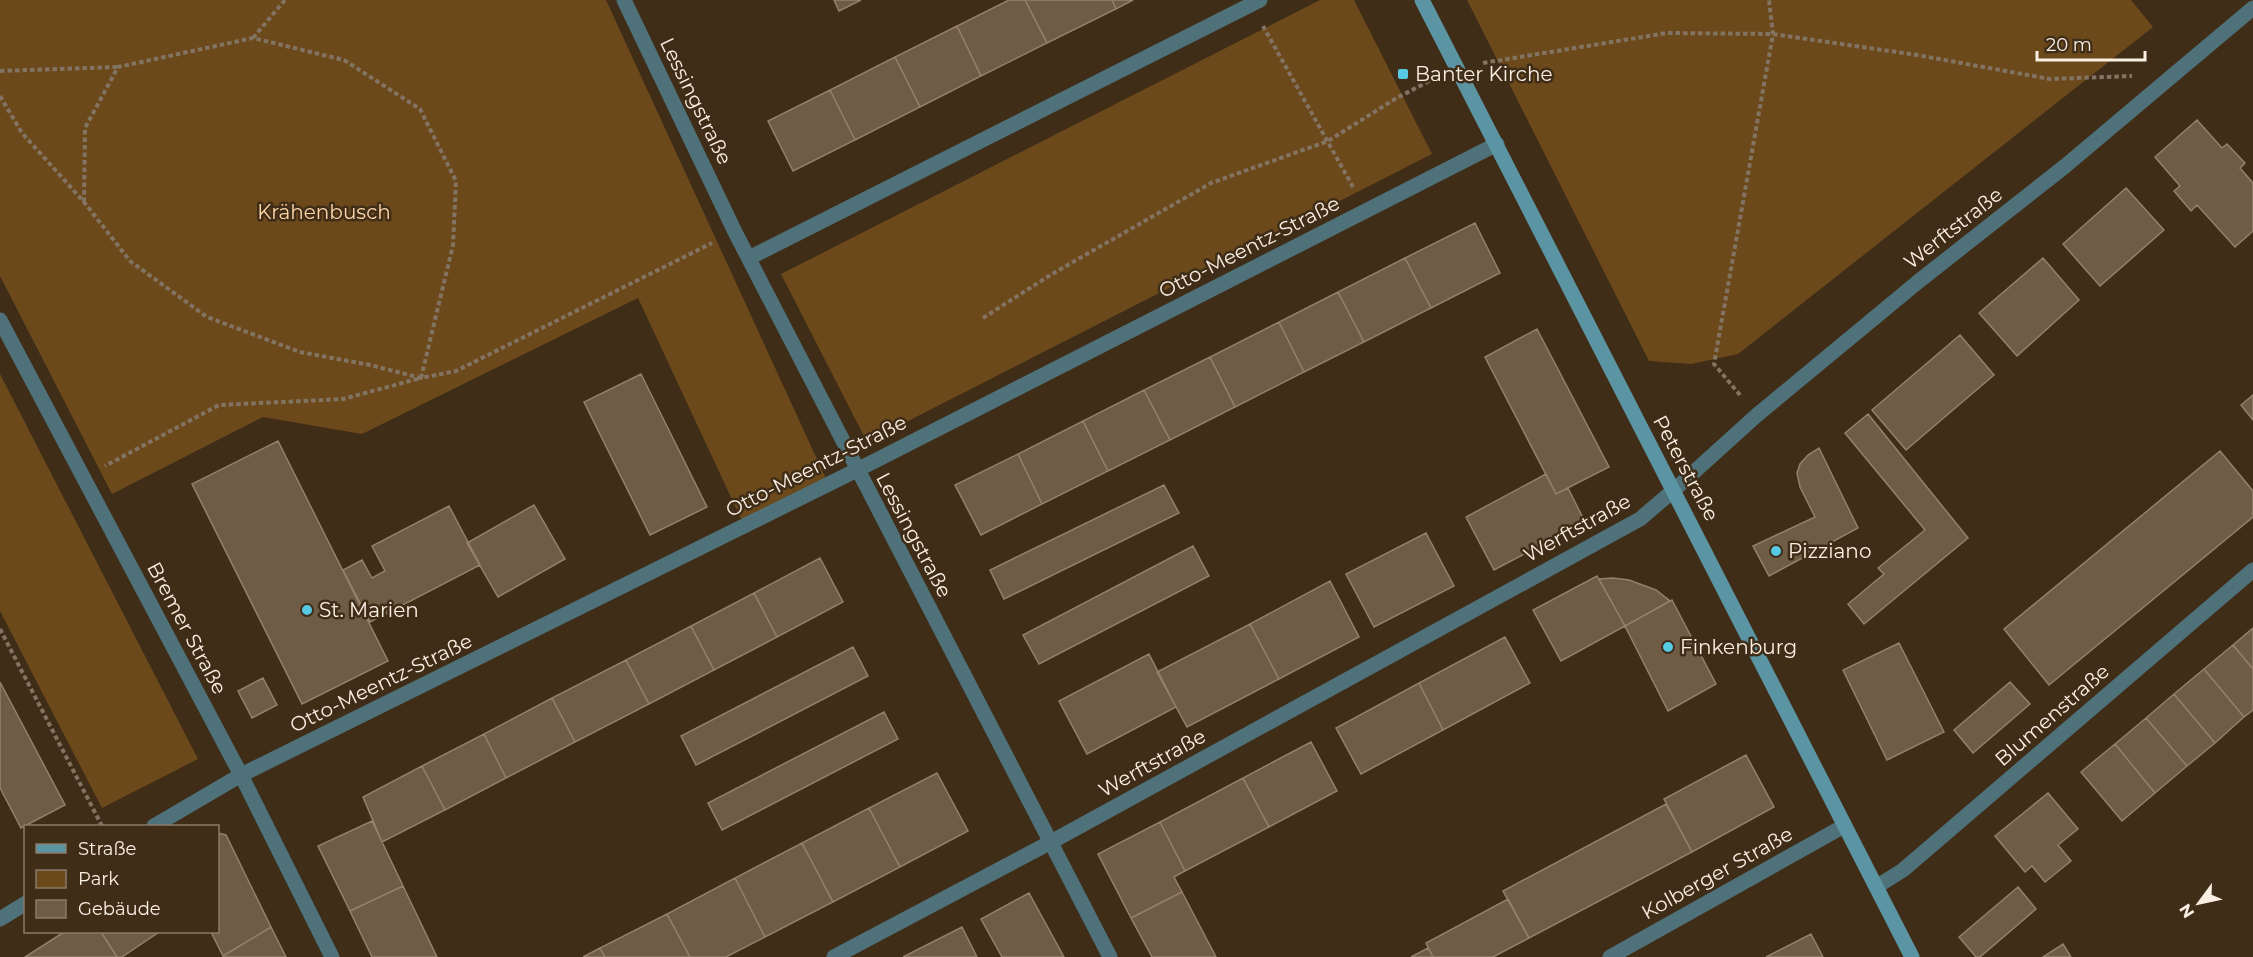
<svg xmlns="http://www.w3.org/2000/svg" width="2253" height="957" viewBox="0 0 2253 957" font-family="Montserrat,sans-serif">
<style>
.green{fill:#6c491b}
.building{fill:#6f5c46;stroke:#958169;stroke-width:1.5}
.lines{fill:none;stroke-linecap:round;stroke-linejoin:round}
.path{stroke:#837362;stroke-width:4;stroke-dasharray:4.5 3;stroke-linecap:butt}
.street{stroke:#4e717a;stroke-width:15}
.secondary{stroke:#5b95a3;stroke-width:15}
.poi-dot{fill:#57c9e3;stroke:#3f2d18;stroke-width:2}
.labels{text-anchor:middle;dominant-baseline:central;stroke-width:5;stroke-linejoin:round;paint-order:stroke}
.poi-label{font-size:20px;fill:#fbefe3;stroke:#3f2d18;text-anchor:start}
.street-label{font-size:20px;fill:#fbefe3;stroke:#3f2d18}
.park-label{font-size:20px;fill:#fcd4a6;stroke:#3f2d18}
</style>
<rect width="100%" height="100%" fill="#3f2d18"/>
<!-- green -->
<path class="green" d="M 0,0 L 606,0 L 828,483 L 743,523 L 638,298 L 362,434 L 263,417 L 112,494 L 0,276 Z
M 1320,0 L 1354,0 L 1432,154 L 867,442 L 781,274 Z
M 1467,0 L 2131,0 L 2153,27 L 1738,354 L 1691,364 L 1649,361 Z
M 0,374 L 198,759 L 102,808 L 0,611 Z"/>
<!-- building -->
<path class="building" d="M 834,0 L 861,0 L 839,11 Z
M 1009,0 L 1025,0 L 1047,43 L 981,76 L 957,26 Z
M 1025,0 L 1112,0 L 1116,9 L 1047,43 Z
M 1112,0 L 1133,0 L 1116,9 Z
M 957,26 L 981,76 L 920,107 L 895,57 Z
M 895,57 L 920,107 L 855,140 L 830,90 Z
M 830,90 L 855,140 L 793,171 L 768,121 Z
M 2197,120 L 2222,148 L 2227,144 L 2245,163 L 2240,168 L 2253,183 L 2253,231 L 2235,247 L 2197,205 L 2191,211 L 2174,191 L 2180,186 L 2155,157 Z
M 2126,188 L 2164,230 L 2100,286 L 2063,244 Z
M 1475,223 L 1500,273 L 1431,308 L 1405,258 Z
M 1405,258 L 1431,308 L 1364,342 L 1338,292 Z
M 2043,258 L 2079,300 L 2017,356 L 1979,313 Z
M 1338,292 L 1364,342 L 1304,372 L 1279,322 Z
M 1279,322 L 1304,372 L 1235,407 L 1210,357 Z
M 1537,329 L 1609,467 L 1556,494 L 1485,357 Z
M 1960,335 L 1994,375 L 1906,450 L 1872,410 Z
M 1210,357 L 1235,407 L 1170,440 L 1144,390 Z
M 641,374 L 707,507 L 650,535 L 584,402 Z
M 1144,390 L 1170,440 L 1108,471 L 1083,421 Z
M 2253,395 L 2253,420 L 2241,405 Z
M 1868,414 L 1968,538 L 1864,624 L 1848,604 L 1884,574 L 1878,568 L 1925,530 L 1845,433 Z
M 1083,421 L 1108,471 L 1042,504 L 1018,454 Z
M 278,441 L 388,661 L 302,704 L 192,484 Z
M 1819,448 L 1858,528 L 1769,576 L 1753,546 L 1815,517 L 1800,487 L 1797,473 L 1800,464 L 1808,455 Z
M 2220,451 L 2253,491 L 2253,517 L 2049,685 L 2004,629 Z
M 1018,454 L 1042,504 L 981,535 L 955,485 Z
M 1546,474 L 1556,494 L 1568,488 L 1585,522 L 1494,570 L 1466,517 Z
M 1164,485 L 1179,513 L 1004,599 L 990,570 Z
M 534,505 L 565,559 L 498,597 L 467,543 Z
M 449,506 L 480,565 L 370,622 L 343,570 L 362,560 L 372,578 L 385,571 L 372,546 Z
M 1426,533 L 1454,586 L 1374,627 L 1346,574 Z
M 1193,546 L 1209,576 L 1039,664 L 1023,635 Z
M 820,558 L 843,602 L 777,637 L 754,593 Z
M 1597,576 L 1625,626 L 1561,661 L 1533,610 Z
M 1613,578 L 1629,580 L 1656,590 L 1670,601 L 1625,626 L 1599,579 Z
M 1330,581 L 1359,637 L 1279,679 L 1250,624 Z
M 754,593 L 777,637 L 714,670 L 691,626 Z
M 1672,600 L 1716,684 L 1668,711 L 1625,626 Z
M 1250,624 L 1279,679 L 1187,727 L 1157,672 Z
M 691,626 L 714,670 L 649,704 L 626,660 Z
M 2253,628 L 2253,669 L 2233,645 Z
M 1505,637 L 1530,683 L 1443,730 L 1419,683 Z
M 1899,643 L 1944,732 L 1887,760 L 1843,670 Z
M 2233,645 L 2253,669 L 2253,710 L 2244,717 L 2204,669 Z
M 853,647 L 868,676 L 696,765 L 681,736 Z
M 1149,654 L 1176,707 L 1087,754 L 1059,701 Z
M 626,660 L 649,704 L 575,742 L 552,698 Z
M 2204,669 L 2244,717 L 2215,743 L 2174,694 Z
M 263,678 L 277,705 L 252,718 L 238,691 Z
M 0,682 L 65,805 L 21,828 L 0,788 Z
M 2010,682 L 2030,704 L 1973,753 L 1954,730 Z
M 1419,683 L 1443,730 L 1361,774 L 1336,728 Z
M 2174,694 L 2215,743 L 2187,766 L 2146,718 Z
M 552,698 L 575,742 L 506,778 L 484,734 Z
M 884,712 L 898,739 L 722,830 L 708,803 Z
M 2146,718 L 2187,766 L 2155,793 L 2115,744 Z
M 484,734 L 506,778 L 445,810 L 422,766 Z
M 1311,742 L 1337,791 L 1269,827 L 1243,778 Z
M 2115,744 L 2155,793 L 2122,821 L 2081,772 Z
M 1746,755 L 1774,807 L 1692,852 L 1664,799 Z
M 422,766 L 445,810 L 382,842 L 363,797 Z
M 937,773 L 968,831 L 900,867 L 869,808 Z
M 1243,778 L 1269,827 L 1185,871 L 1160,822 Z
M 2048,793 L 2078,829 L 2058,845 L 2071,861 L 2045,882 L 2032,866 L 2025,872 L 1995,836 Z
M 1666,804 L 1692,852 L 1529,938 L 1503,891 Z
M 869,808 L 900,867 L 833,902 L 802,843 Z
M 372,821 L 403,886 L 350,911 L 318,846 Z
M 1160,822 L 1185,871 L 1174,877 L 1182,892 L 1131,918 L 1098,854 Z
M 218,833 L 226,835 L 271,927 L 223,956 L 211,932 L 218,932 Z
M 802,843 L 833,902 L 765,937 L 735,878 Z
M 735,878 L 765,937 L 726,957 L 690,957 L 667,914 Z
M 403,886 L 437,957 L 372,957 L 350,911 Z
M 2018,887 L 2036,909 L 1980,957 L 1976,957 L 1959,937 Z
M 1182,892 L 1216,957 L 1152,957 L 1131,918 Z
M 1029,893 L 1064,957 L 1002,957 L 981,919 Z
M 1508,899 L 1529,938 L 1493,957 L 1433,957 L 1426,943 Z
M 667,914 L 690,957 L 605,957 L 600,948 Z
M 271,927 L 286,957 L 223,957 L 223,956 Z
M 962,927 L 977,957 L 903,957 Z
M 64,932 L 101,932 L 117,957 L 25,957 Z
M 101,932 L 159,932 L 122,957 L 117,957 Z
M 1811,934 L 1823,957 L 1766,957 Z
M 2063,944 L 2071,957 L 2043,957 Z
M 600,948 L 605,957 L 583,957 Z
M 1428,948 L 1433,957 L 1411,957 Z"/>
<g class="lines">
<!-- path -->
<path class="path" d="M 1263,26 L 1353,187
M 253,38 L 285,0
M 1483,63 L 1667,33 L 1773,34 L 1917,55 L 2050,79 L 2132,76
M 0,71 L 117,67
M 0,96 L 22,133 L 84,202 L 130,261 L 207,317 L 300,352 L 370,365 L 421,378 L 456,371 L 712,243
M 84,202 L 85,128 L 118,67 L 253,38 L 344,60 L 420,109 L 456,181 L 453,245 L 421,378 L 343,399 L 219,405 L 105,466
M 983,318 L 1052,274 L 1211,183 L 1328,141 L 1395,99 L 1433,79
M 1740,395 L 1714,364 L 1773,34 L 1769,0
M 0,629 L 102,826"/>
<!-- street -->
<path class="street" d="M 624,0 L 735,232 L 1110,957
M 749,258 L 1260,0
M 0,320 L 241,775 L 332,957
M 154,826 L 241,775 L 857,470 L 1497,144
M 1876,887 L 1903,870 L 2253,570
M 0,919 L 26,903
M 834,957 L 1051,842 L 1640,519 L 1674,490 L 1757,415 L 1919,281 L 2064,167 L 2253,8
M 1610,957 L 1844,826"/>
<!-- secondary -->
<path class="secondary" d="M 1422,0 L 1912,957"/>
</g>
<!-- markers -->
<g class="poi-dot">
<rect x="1397" y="68" width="12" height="12" rx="3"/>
<circle cx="1776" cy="551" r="6"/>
<circle cx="307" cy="610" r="6"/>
<circle cx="1668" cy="647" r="6"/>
</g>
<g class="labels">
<!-- poi labels -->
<g class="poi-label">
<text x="1415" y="74">Banter Kirche</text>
<text x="1788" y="551">Pizziano</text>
<text x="319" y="610">St. Marien</text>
<text x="1680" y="647">Finkenburg</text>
</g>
<!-- street labels -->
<g class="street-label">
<text transform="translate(696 101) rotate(64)">Lessingstraße</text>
<text transform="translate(1953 228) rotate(-38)">Werftstraße</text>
<text transform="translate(1249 247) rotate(-27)">Otto-Meentz-Straße</text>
<text transform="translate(816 466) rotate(-27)">Otto-Meentz-Straße</text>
<text transform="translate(1686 468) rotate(62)">Peterstraße</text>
<text transform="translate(1577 528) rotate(-29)">Werftstraße</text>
<text transform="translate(914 535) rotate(62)">Lessingstraße</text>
<text transform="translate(187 628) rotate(62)">Bremer Straße</text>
<text transform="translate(381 683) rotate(-26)">Otto-Meentz-Straße</text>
<text transform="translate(2052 715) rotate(-41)">Blumenstraße</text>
<text transform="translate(1152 763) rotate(-29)">Werftstraße</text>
<text transform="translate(1717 873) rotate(-29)">Kolberger Straße</text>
</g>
<!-- park labels -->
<g class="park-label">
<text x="324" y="212">Krähenbusch</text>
</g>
</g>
<!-- legend -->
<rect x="24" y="825" width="195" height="108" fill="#3f2d18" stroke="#8a7b69" stroke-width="1.5"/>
<rect x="36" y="844" width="30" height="9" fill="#5b95a3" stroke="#8a7b69" stroke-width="1.5"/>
<text x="78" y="855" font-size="18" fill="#fbefe3">Straße</text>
<rect x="36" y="870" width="30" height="18" fill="#6c491b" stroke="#8a7b69" stroke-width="1.5"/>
<text x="78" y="885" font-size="18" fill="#fbefe3">Park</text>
<rect x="36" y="900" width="30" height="18" fill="#6f5c46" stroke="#8a7b69" stroke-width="1.5"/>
<text x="78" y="915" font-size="18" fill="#fbefe3">Gebäude</text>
<!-- north arrow -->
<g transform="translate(2199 903) rotate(237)" stroke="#3f2d18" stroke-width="4.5" paint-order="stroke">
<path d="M0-4.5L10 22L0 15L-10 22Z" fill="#fbefe3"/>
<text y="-9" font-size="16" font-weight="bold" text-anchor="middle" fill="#fbefe3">N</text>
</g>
<!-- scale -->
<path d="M2037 51v9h108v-9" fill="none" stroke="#fbefe3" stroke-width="3"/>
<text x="2046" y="51" font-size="18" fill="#fbefe3" stroke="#3f2d18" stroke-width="4.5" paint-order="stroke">20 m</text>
</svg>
